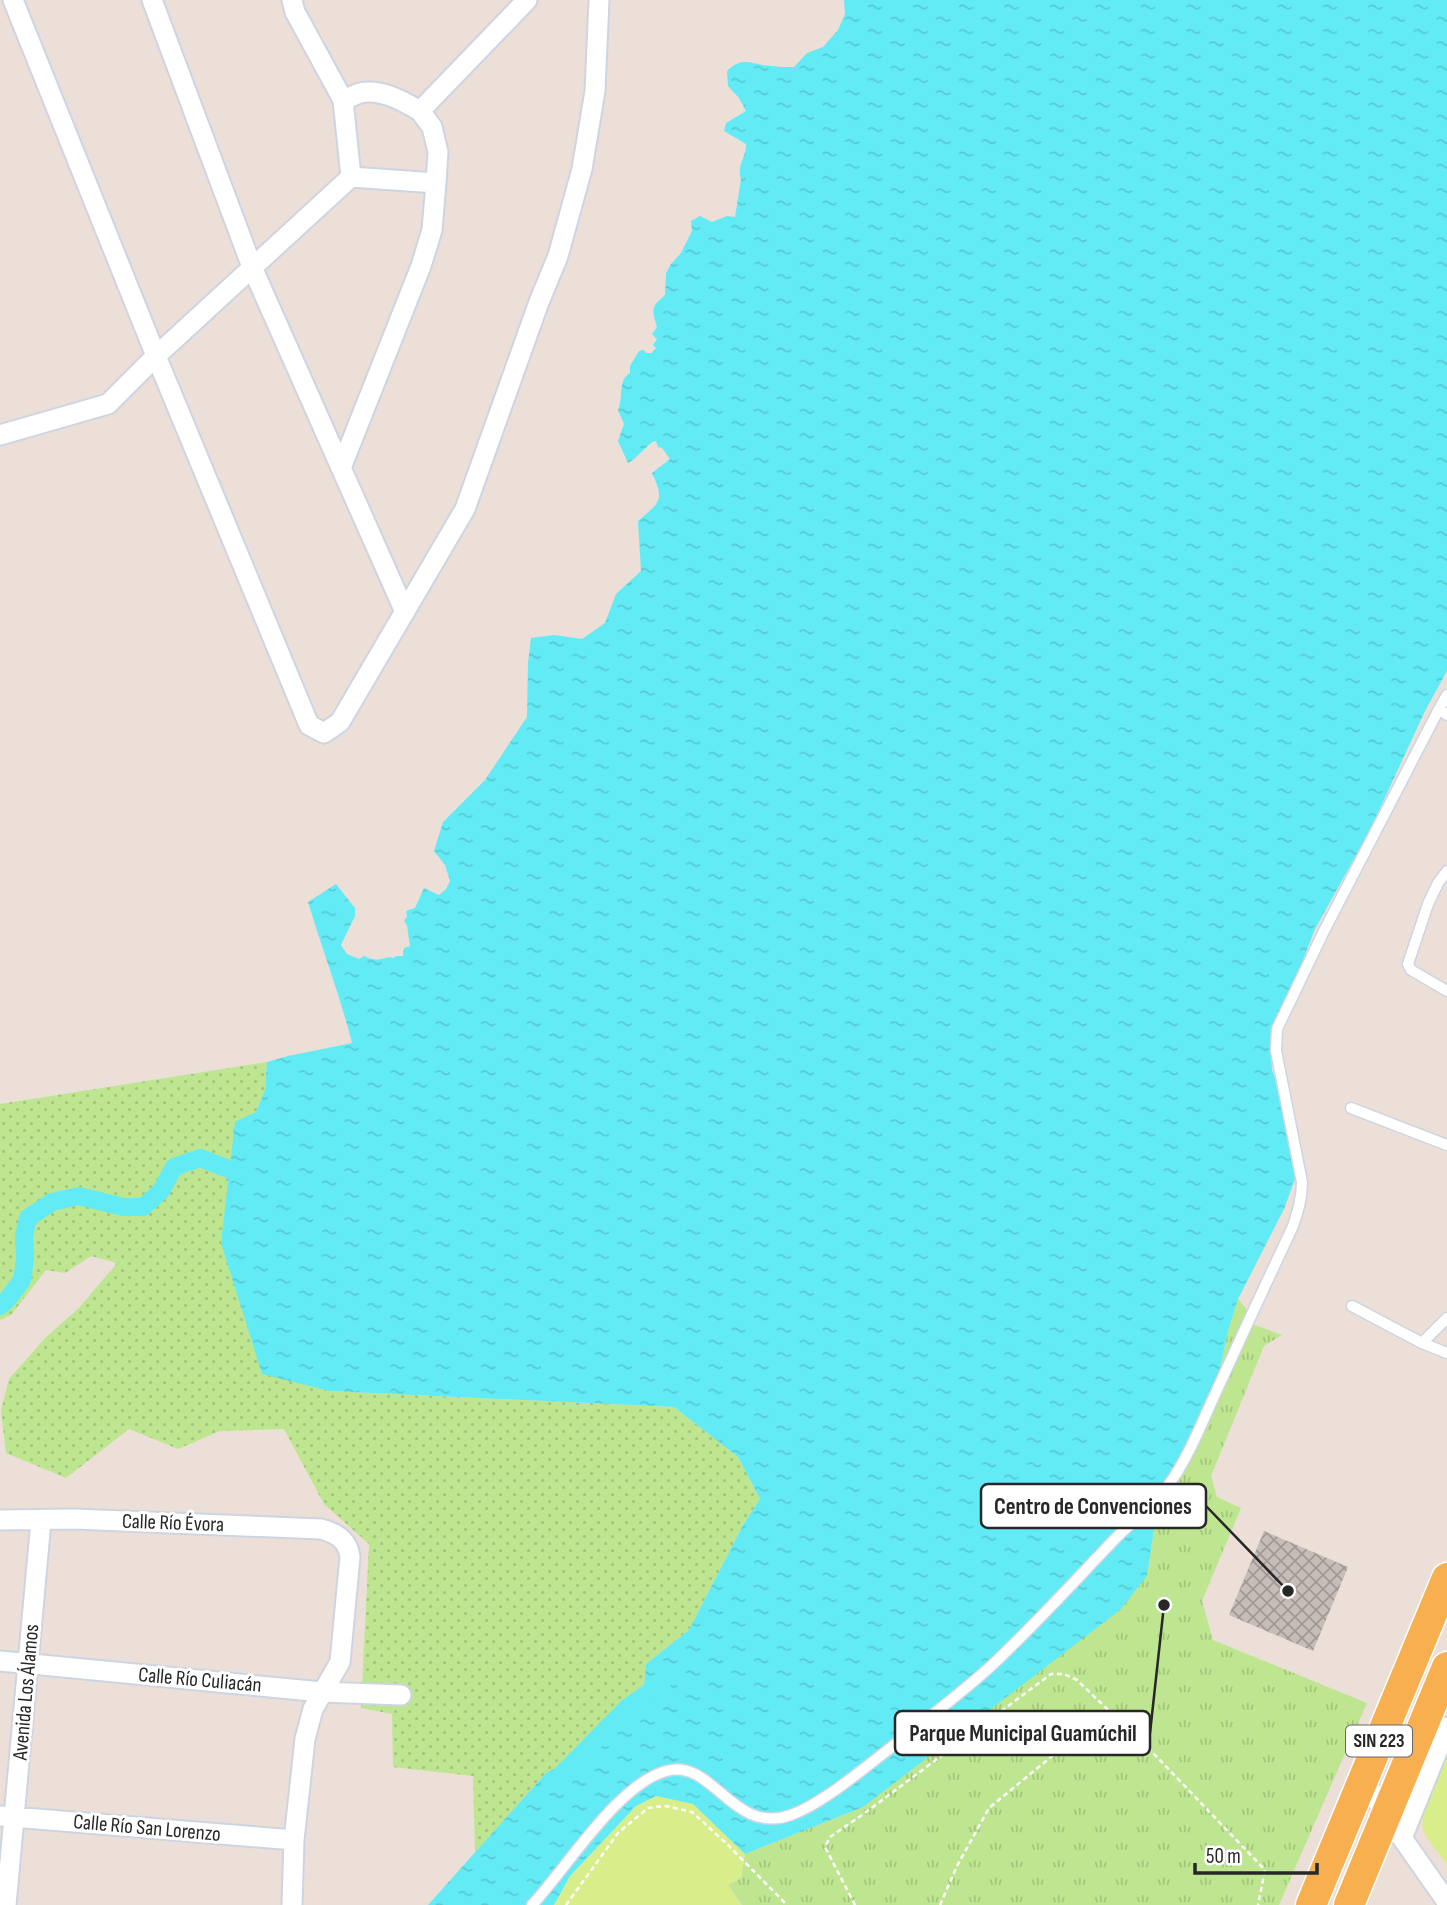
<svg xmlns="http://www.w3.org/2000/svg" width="1447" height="1905" viewBox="0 0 1447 1905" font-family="'Sofia Sans Condensed',sans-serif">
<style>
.grass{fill:url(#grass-dots)}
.park{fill:url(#park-tufts)}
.pitch{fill:#d8ee8b}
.water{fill:url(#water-ripples)}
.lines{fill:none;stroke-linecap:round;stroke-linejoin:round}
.canal{stroke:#63ebf5;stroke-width:18}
.building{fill:url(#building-cross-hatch)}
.lane-casing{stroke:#cdd5e2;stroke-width:13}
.street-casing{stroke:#cdd5e2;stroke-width:23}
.primary-casing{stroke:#fff;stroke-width:33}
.path{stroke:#fff;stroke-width:2.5;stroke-dasharray:5 3.5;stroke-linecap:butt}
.lane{stroke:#fff;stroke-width:10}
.street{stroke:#fff;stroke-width:19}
.primary{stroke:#f8af50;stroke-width:30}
.labels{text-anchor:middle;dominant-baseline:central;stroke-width:6;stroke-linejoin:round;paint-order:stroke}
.shield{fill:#fff;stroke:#686868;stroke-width:2}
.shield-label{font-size:19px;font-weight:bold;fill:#272727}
.street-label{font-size:21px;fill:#272727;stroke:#fff}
.leader{fill:none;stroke:#272727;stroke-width:2.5}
.callout-dot{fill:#272727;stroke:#fff;stroke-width:2.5}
.callout{fill:#fff;stroke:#272727;stroke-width:2.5}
.callout-label{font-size:23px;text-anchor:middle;font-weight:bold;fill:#272727}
</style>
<defs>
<pattern id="grass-dots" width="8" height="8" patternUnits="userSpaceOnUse" patternTransform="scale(1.75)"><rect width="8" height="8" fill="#bee690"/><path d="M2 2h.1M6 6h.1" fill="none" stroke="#a3c57c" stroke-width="1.8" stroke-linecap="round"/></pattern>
<pattern id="park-tufts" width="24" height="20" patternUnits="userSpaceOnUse" patternTransform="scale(1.75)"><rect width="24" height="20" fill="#bee690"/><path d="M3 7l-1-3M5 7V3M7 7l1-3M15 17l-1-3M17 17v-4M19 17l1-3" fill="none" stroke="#a3c57c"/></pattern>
<pattern id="water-ripples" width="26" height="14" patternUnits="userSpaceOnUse" patternTransform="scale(1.75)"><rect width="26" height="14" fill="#63ebf5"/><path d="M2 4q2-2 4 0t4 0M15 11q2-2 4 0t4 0" fill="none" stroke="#56cad2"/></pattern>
<pattern id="building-cross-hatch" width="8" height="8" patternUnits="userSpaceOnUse" patternTransform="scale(1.75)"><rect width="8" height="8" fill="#c6bcb8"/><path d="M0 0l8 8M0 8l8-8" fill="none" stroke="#a19996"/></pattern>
</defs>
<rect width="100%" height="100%" fill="#ebdfd7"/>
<!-- grass -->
<path class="grass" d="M 267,1062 L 265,1090 L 256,1112 L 329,1391 L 674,1407 L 738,1457 L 760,1499 L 743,1525 L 689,1630 L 646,1664 L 643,1698 L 602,1745 L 546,1773 L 475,1853 L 473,1776 L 393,1767 L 392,1714 L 361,1708 L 369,1544 L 324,1504 L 284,1429 L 220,1431 L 178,1449 L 129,1429 L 66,1478 L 6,1453 L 1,1410 L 9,1379 L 46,1337 L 79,1308 L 117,1263 L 91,1256 L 65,1273 L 46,1270 L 11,1315 L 0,1320 L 0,1104 Z"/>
<!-- park -->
<path class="park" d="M 1238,1299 L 1245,1307 L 1252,1324 L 1282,1335 L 1264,1346 L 1211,1476 L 1217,1497 L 1241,1508 L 1202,1601 L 1213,1640 L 1367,1703 L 1279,1905 L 742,1905 L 728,1885 L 741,1878 L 745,1854 L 863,1807 L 1147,1576 L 1158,1503 L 1221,1364 L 1228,1331 Z"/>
<!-- pitch -->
<path class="pitch" d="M 1447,1753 L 1447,1864 C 1440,1854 1429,1843 1424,1832 C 1416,1813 1439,1771 1447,1753 Z
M 656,1796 L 693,1804 L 745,1854 L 741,1878 L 728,1885 L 741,1905 L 554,1905 L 570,1876 L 636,1806 Z"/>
<!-- water -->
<path class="water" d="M 844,0 L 1447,0 L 1447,671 L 1425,711 L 1370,830 L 1315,929 L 1288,999 L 1270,1038 L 1272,1070 L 1283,1098 L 1295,1179 L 1284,1209 L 1238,1299 L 1228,1331 L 1221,1364 L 1210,1397 L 1173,1470 L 1158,1503 L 1147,1576 L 1120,1610 L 863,1807 L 745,1854 L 693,1804 L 656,1796 L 636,1806 L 570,1876 L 554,1905 L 428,1905 L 546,1773 L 602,1745 L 643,1698 L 646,1664 L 689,1630 L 743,1525 L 760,1499 L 738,1457 L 674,1407 L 329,1391 L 262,1374 L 221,1243 L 235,1122 L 256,1112 L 265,1090 L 267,1062 L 288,1056 L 352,1043 C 340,995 322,949 308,902 L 336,884 L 355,908 L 355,916 L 341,945 L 347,954 L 359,959 L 364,956 C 369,958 375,961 381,959 C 387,958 388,956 394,958 L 396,956 L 403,956 L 404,948 L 410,946 L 407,926 L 404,920 L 407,917 L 406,911 L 415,908 L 424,888 L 439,895 L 446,889 L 450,881 L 445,865 L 434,851 L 443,822 L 485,780 L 527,717 L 528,663 L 531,638 L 554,635 L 582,639 L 605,623 L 616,594 L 641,571 L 638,521 C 660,502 665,501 652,473 L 670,459 L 662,448 L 658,447 L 656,441 L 652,442 L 633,460 L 628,463 L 618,441 L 624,424 L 618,410 C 624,397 617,381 630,373 L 630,366 L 639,351 L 644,350 L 646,353 L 652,353 L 656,348 L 653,345 L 657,339 L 652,334 L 657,327 C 652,309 650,308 665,295 L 666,273 L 671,264 L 681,253 L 692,231 L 691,221 L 700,216 L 712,222 L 727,216 L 735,217 L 741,179 C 736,166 747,156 746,144 L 724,131 L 726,123 L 746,111 L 739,98 L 728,86 L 727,71 C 743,55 752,65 771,66 C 778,67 786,67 794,67 L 807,53 L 823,47 L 838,30 L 845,14 Z"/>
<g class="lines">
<!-- canal -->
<path class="canal" d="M 0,1306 L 7,1300 L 22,1280 L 25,1260 L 24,1236 L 28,1218 L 52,1202 L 79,1196 L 123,1207 L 143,1207 L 161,1191 L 174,1167 L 200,1158 L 252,1178
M 561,1775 L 628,1707 L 662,1683"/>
</g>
<!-- building -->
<path class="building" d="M 1264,1531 L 1348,1567 L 1313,1651 L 1229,1615 Z"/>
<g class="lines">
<!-- lane casing -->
<g class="lane-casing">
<path id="lane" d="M 1447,695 L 1439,709 L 1447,715
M 1447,871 L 1438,883 L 1428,904 L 1408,964 L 1411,970 L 1447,991
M 1351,1108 L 1447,1145
M 1352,1306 L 1422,1343 L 1447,1353
M 1422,1343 L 1447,1318
M 532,1905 C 566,1869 618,1784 666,1771 C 714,1758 732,1836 791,1815 C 822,1804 863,1769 889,1749 C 923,1722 958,1696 990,1667 C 1033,1627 1072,1584 1112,1542 C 1130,1523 1152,1507 1168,1486 C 1189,1457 1202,1422 1217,1390 C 1242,1335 1267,1281 1293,1226 C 1298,1211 1302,1198 1302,1182 L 1276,1051 L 1277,1029 L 1323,933 L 1439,709"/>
</g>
<!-- street casing -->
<g class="street-casing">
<path id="street" d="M 13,0 L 156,356 L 309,725 L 324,733 L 340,722 L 465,509 L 539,302 L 558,256 L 582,169 L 595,91 L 599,0
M 152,0 L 252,267 L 405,612
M 292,0 L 295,12 L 343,100 L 351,177
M 343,100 C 349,98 354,95 360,93 C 380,88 403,101 420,111
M 0,435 L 108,404 L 156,356 L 351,177 L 436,183 L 438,152 L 432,127 L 420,111 L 527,0
M 341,468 L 421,266 L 432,230 L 436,183
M 0,1520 L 74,1519 L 321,1529 C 337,1533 348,1541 350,1557 L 340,1662 L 313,1709 L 305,1739 L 294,1840 L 292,1905
M 0,1661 L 322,1692 L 401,1695
M 1363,1778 L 1386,1815 L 1447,1902
M 0,1816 L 294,1840
M 1402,1838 L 1447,1727
M 6,1905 L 41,1521"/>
</g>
<!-- primary casing -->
<g class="primary-casing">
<path id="primary" d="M 1311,1905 L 1447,1578
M 1349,1905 L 1447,1667"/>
</g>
<!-- path -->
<path class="path" d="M 566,1905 L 618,1833 L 648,1808 L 666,1806 L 692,1812 L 727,1844 L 787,1905
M 855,1905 L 825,1847 L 830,1837 L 862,1815 L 1051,1674 L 1064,1674 L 1077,1680 L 1157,1757 L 1265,1870 L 1258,1905
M 940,1905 L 957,1866 L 989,1808 L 1108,1710"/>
<!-- lane -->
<use href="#lane" class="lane"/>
<!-- street -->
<use href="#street" class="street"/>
<!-- primary -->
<use href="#primary" class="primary"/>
</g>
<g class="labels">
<!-- shield labels -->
<rect class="shield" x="1346" y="1725.5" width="66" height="31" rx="5"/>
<g class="shield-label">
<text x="1379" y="1741">SIN 223</text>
</g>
<!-- street labels -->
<g class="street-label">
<text transform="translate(173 1523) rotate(2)">Calle Río Évora</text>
<text transform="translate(200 1680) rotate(5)">Calle Río Culiacán</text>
<text transform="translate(26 1692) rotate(-85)">Avenida Los Álamos</text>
<text transform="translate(147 1828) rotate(5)">Calle Río San Lorenzo</text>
</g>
</g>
<!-- callouts -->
<path class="leader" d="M1288 1591L1206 1506M1164 1605L1150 1733"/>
<g class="callout-dot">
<circle cx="1288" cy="1591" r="7"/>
<circle cx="1164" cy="1605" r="7"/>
</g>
<g class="callout">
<rect x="981" y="1484" width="225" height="44" rx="7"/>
<rect x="895" y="1711" width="255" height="44" rx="7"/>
</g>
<g class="callout-label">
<text x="1093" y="1514">Centro de Convenciones</text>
<text x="1023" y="1741">Parque Municipal Guamúchil</text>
</g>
<!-- scale -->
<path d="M1195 1863v10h122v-10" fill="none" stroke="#272727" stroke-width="3.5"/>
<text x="1206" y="1863" font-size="21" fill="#272727" stroke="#ffffff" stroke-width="5" paint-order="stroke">50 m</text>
</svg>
